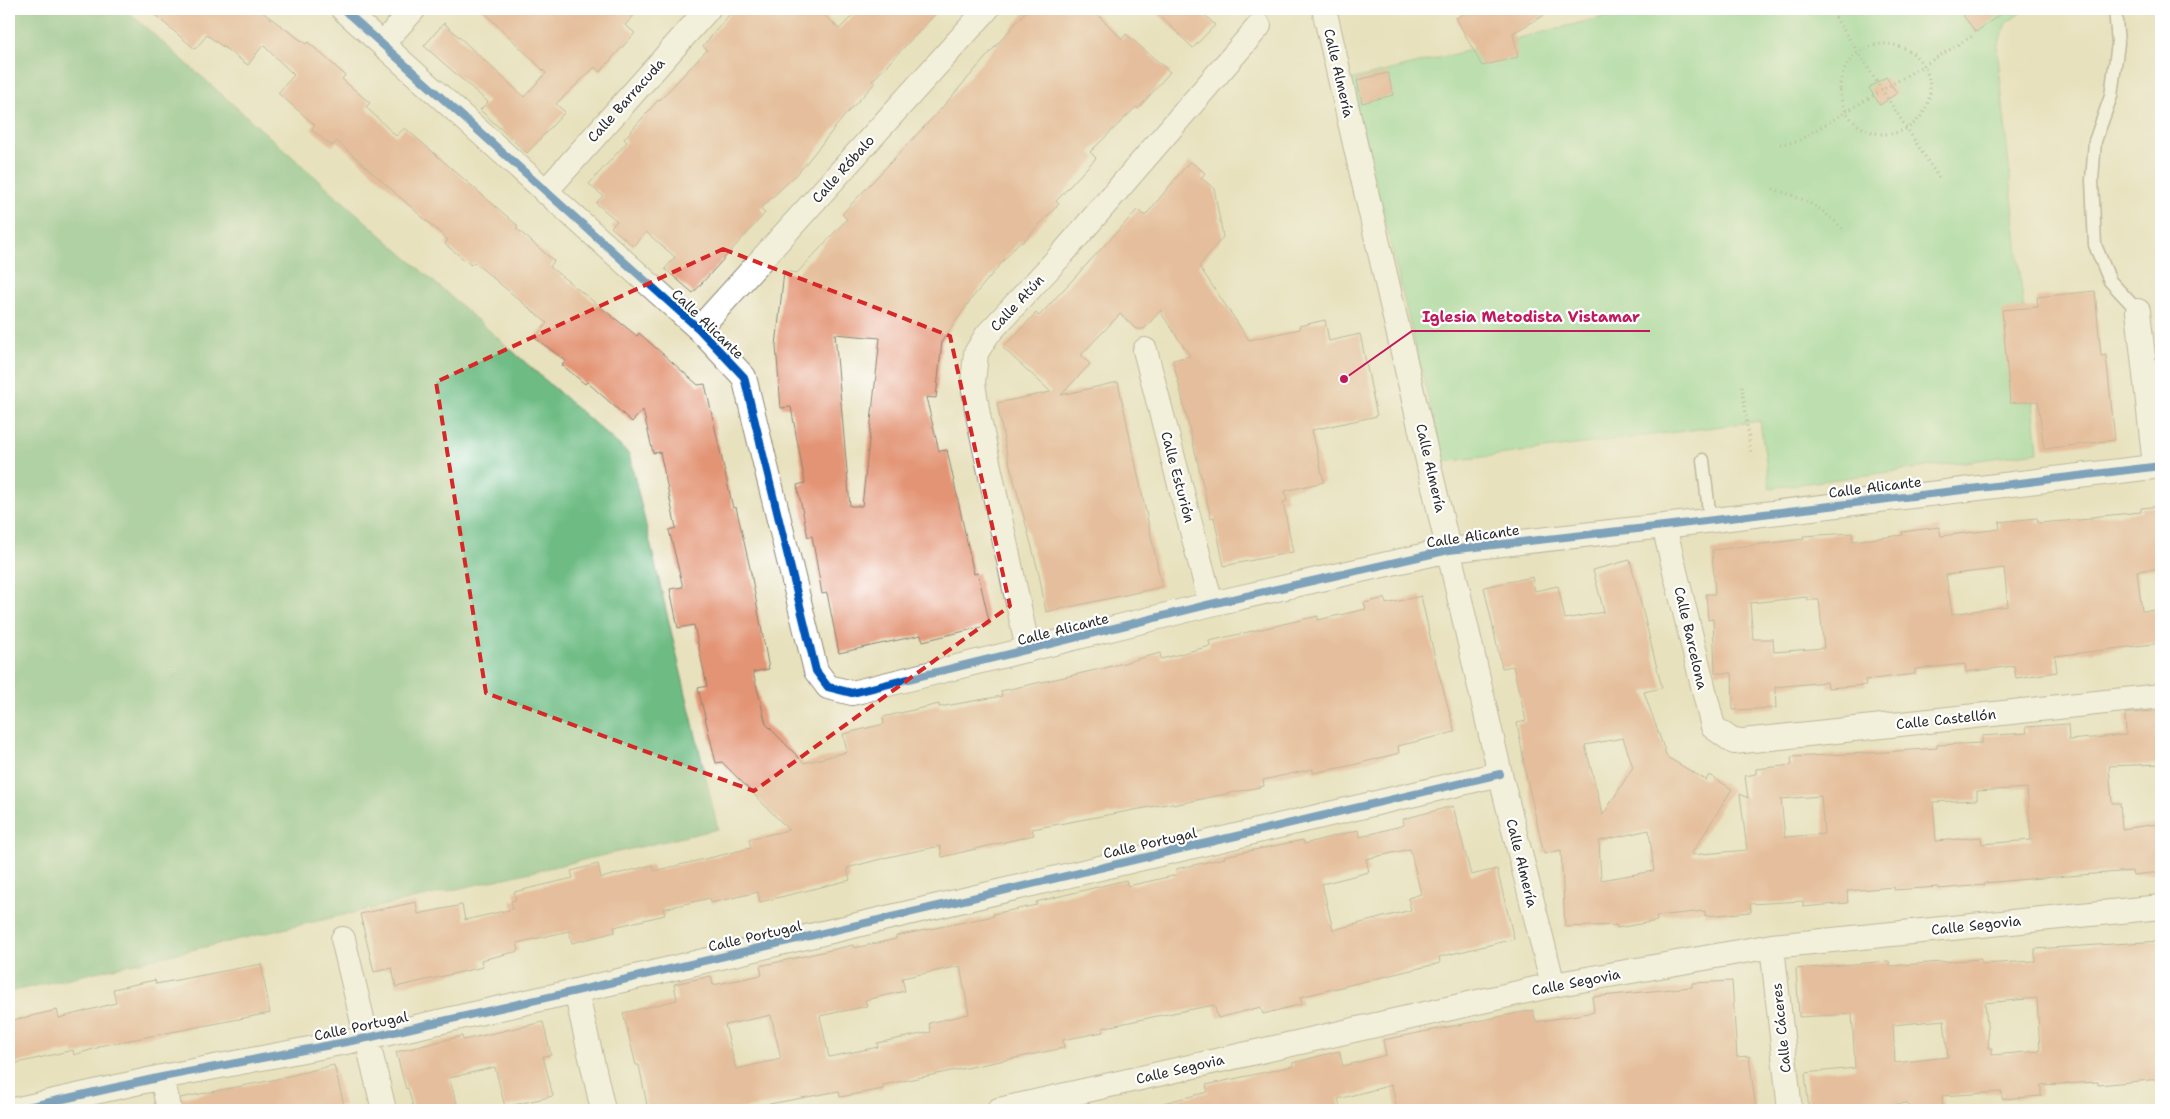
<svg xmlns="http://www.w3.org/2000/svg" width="2170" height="1119" viewBox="0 0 2170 1119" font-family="'Shantell Sans',sans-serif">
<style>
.green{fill:#89dc9d;stroke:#5a8464}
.forest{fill:#6ebc84;stroke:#4c7458}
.building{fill:#e39475;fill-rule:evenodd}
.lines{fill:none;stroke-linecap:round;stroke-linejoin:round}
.service-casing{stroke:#8a8674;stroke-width:15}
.minor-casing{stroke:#8a8674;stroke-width:26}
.path{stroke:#8a8674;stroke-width:3;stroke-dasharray:1 4;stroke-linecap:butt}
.service{stroke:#fff;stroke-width:12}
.minor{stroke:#fff;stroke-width:24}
.cycleway-casing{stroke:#fff;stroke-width:11}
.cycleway{stroke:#0057b8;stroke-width:8}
.marked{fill:none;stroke:#d62828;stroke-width:4;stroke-dasharray:10 6;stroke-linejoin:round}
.labels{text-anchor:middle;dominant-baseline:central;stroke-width:4.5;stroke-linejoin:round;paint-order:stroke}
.street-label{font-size:14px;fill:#2b2b2b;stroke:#fff}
.leader{fill:none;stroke:#c2185b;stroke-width:2}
.callout-dot{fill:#c2185b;stroke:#fff;stroke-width:2}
.callout-label{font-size:15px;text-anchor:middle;font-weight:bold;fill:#c2185b;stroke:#fff;stroke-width:4.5;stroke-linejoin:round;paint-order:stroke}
</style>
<rect width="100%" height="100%" fill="#fff"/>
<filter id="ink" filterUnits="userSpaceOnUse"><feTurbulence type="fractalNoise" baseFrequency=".02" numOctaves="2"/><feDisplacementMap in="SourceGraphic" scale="10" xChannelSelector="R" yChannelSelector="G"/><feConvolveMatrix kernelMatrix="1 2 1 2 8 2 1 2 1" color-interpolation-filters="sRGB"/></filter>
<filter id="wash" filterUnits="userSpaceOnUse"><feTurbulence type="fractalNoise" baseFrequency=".0096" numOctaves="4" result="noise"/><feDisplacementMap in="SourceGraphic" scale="20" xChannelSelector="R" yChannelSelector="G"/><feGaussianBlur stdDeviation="1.12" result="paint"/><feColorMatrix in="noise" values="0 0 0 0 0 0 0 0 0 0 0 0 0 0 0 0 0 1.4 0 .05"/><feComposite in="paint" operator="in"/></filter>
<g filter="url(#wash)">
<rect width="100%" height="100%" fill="#e8e1be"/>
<!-- green -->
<path class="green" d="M 1636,9 L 2026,9 L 2006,23 L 1997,47 L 2038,452 L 1770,488 L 1760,421 L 1444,462 L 1350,80 Z"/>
<!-- forest -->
<path class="forest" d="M 9,9 L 125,9 L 629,454 L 718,829 L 9,992 Z"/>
<g id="blocks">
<!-- building -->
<path class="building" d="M 148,9 L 258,9 L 306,44 L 308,42 L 345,75 L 342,79 L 370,103 L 366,107 L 396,136 L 405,128 L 518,226 L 516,228 L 554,261 L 550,267 L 637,336 L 639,333 L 698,385 L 705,384 L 733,508 L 736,507 L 750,568 L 769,669 L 753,672 L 766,724 L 804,763 L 847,752 L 843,734 L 884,724 L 883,717 L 939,704 L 939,707 L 1002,696 L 1001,691 L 1105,668 L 1160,653 L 1161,659 L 1210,646 L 1209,641 L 1318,616 L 1318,620 L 1366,609 L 1364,603 L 1385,598 L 1386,604 L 1421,596 L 1437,667 L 1455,732 L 1398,746 L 1399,753 L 1349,766 L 1313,773 L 1313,769 L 1263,780 L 1264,786 L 1173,805 L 1172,803 L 1032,829 L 1034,835 L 942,857 L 940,846 L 888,857 L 847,868 L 850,880 L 760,902 L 758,892 L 711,903 L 710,898 L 663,909 L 665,915 L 614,927 L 615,932 L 572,943 L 569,931 L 517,943 L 519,951 L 481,960 L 483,967 L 396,987 L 392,968 L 374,972 L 360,914 L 416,902 L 418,914 L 462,905 L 465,920 L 513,909 L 511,901 L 516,900 L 514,892 L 573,878 L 571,871 L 598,864 L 601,878 L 652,865 L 654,871 L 751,848 L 749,839 L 789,830 L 722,762 L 716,763 L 698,688 L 707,686 L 694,625 L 678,628 L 670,589 L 683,587 L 669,530 L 676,528 L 660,452 L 653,453 L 643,410 L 632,422 L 587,382 L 585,384 L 562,365 L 566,361 L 535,338 L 547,323 L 474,262 L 471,265 L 445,244 L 448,240 L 337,141 L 332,146 L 311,129 L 315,125 L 278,93 L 294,75 L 263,45 L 248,65 L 207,35 L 195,49 Z
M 481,9 L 640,9 L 625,25 L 635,33 L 600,72 L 595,67 L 556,104 L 565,112 L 527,153 L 480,110 L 488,102 L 424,46 L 444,23 L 524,97 L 546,73 Z
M 734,9 L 818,9 L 839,29 L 859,9 L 940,9 L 872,81 L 875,83 L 846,114 L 799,172 L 760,209 L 765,213 L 693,293 L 665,269 L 675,257 L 646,232 L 633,246 L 611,227 L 617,221 L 596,203 L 603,196 L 589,184 L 627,142 L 624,139 L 659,99 L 660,100 L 707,50 L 703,46 Z
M 1028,9 L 1092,9 L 1122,39 L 1126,34 L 1170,72 L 1138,109 L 1136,107 L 1090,152 L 1096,158 L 1056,201 L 1059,204 L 1022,243 L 1020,241 L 972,298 L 942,341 L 936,398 L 926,397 L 939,451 L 947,450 L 974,574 L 978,573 L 990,625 L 923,641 L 921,635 L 839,653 L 827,593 L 822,594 L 812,536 L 808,537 L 797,485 L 805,483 L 791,407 L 781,408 L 776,346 L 784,271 L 797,273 L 847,219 L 842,214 L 940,110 ZM 835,334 L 880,338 L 862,506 L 850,506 Z
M 1153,9 L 1199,9 L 1215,25 L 1193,48 Z
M 1472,9 L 1555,9 L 1513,33 L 1518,57 L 1482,66 L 1456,18 Z
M 1958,9 L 2007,9 L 1976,32 Z
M 1388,73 L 1393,95 L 1362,103 L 1357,80 Z
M 1886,77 L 1897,93 L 1880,105 L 1869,88 Z
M 1190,161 L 1205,173 L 1201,178 L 1214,188 L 1223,237 L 1199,266 L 1249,340 L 1300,329 L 1299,326 L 1325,320 L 1329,341 L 1360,334 L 1377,416 L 1312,430 L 1324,482 L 1285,491 L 1287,501 L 1283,502 L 1293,552 L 1224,566 L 1214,517 L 1211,518 L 1173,360 L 1190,356 L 1163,316 L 1161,310 L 1144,329 L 1136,329 L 1120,314 L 1081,355 L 1090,364 L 1061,395 L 1118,382 L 1162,587 L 1046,612 L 1039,574 L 1006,450 L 997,403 L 1051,392 L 1003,348 L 1036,313 L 1039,316 L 1138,209 L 1145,216 Z
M 2095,291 L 2101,356 L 2106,355 L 2115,440 L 2044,449 L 2038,401 L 2010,403 L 2002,310 L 2038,307 L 2037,297 Z
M 2161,506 L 2161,568 L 2137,571 L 2142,611 L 2161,610 L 2161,643 L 2055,656 L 2057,672 L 2016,678 L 2014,666 L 1966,672 L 1965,664 L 1915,669 L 1915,674 L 1865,680 L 1866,685 L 1828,688 L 1827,682 L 1775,687 L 1776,708 L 1733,710 L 1732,673 L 1715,673 L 1713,619 L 1708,620 L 1706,594 L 1715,594 L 1712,550 L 1804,539 L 1803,536 L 1852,533 L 1853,541 L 1903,535 L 1902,532 L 1939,527 L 1941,536 L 2000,529 L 1999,522 L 2037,518 L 2038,523 L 2091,519 L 2091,517 L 2141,512 L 2141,508 ZM 2004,568 L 2008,606 L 1952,614 L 1946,575 ZM 1807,597 L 1807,600 L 1819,600 L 1824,648 L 1774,652 L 1773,639 L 1753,639 L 1750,603 Z
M 1630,560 L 1662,688 L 1644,692 L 1667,757 L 1706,780 L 1709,775 L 1732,789 L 1691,855 L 1747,850 L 1740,794 L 1748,798 L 1745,776 L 1756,774 L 1756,769 L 1792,765 L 1791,757 L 1885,752 L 1937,748 L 1937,745 L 1982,743 L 1982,736 L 2027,733 L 2026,727 L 2068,724 L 2069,740 L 2126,735 L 2125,714 L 2161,710 L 2161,764 L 2109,766 L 2112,803 L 2120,803 L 2122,829 L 2157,824 L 2161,872 L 2133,875 L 2132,871 L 2016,880 L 1985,883 L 1985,885 L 1938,889 L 1938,887 L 1894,890 L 1894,887 L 1847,891 L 1848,903 L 1803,907 L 1803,901 L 1750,904 L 1751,912 L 1705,916 L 1705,911 L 1656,916 L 1657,921 L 1617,928 L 1616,925 L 1565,927 L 1561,850 L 1544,854 L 1527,779 L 1517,723 L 1526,721 L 1513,666 L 1502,668 L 1484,587 L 1532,577 L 1535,591 L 1558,586 L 1565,619 L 1604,612 L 1593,570 ZM 1623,738 L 1633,767 L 1603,815 L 1585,745 ZM 2027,788 L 2031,840 L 1982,844 L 1981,837 L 1936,841 L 1933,802 L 1977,800 L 1977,791 ZM 1821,796 L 1824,834 L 1785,837 L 1781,799 ZM 1649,830 L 1654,871 L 1601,880 L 1599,841 Z
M 1453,806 L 1471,875 L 1497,869 L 1514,939 L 1439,957 L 1440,963 L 1300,997 L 1302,1004 L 1263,1014 L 1261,1007 L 1218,1018 L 1214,1005 L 1157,1016 L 1102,1028 L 1103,1032 L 1063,1040 L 1064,1048 L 883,1085 L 883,1089 L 840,1097 L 839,1091 L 738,1110 L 648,1110 L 639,1065 L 636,1065 L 623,1013 L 677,1000 L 674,984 L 711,976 L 713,985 L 762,975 L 760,966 L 853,945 L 854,948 L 896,939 L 896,936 L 994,916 L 993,914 L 1037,905 L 1036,902 L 1126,880 L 1128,886 L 1177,875 L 1176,869 L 1225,858 L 1224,856 L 1303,840 L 1304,844 L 1358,830 L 1360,837 L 1404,825 L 1403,819 ZM 1410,849 L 1421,894 L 1408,898 L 1411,910 L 1333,930 L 1322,884 L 1369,872 L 1366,859 ZM 960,966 L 969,1014 L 929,1023 L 931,1032 L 877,1043 L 878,1047 L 829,1057 L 820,1016 L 867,1006 L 865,1000 L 905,991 L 902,978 ZM 771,1015 L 781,1059 L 736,1069 L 725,1025 Z
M 2161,941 L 2161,1079 L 2098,1085 L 2098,1082 L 2041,1085 L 2041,1096 L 2002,1099 L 2002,1092 L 1942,1096 L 1943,1107 L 1909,1110 L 1907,1103 L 1858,1108 L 1858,1110 L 1809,1110 L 1805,1073 L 1855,1068 L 1852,1014 L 1799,1017 L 1796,969 L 1889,961 L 1890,966 L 1981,959 L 1981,964 L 2035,961 L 2035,949 ZM 2037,998 L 2040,1051 L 1992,1055 L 1992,1048 L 1989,1048 L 1985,1003 ZM 1944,1020 L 1948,1057 L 1895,1063 L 1893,1025 Z
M 261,964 L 270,1013 L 99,1046 L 100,1047 L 74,1055 L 73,1050 L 9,1065 L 9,1021 L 57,1010 L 59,1018 L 116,1003 L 113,989 L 155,980 L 156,984 Z
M 1732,981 L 1737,1057 L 1749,1056 L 1756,1110 L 1397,1110 L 1392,1085 L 1338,1099 L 1341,1110 L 1164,1110 L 1163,1103 L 1208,1092 L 1206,1085 L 1293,1066 L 1292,1063 L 1339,1051 L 1343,1066 L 1386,1055 L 1383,1040 L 1533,1010 L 1536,1022 L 1594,1012 L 1592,997 L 1692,987 L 1692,983 Z
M 543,1022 L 551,1055 L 543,1056 L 553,1096 L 505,1107 L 495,1067 L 449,1078 L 459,1110 L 414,1110 L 408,1088 L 406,1089 L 396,1052 L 462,1036 L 463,1040 Z
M 334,1065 L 344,1105 L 323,1110 L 182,1110 L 180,1098 L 268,1081 Z"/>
</g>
</g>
<g filter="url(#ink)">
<use href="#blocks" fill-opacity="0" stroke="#8a8674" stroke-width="1"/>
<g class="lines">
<!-- service casing -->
<g class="service-casing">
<path id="service" d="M 2115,9 L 2118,43 L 2111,96 L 2095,141 L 2092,180 L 2095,245 L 2110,281 L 2138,311
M 1703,460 L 1710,520"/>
</g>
<!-- minor casing -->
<g class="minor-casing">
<path id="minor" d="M 343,9 L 699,329 L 744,377 L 816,671 L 828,687 L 852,693 L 1211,604 L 1449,550 L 1664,526 L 2161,466
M 1324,9 L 1500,774 L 1553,985
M 382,44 L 414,9
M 545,192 L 708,9
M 2138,311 L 2155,466
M 699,329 L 987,9
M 1145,350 L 1211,604
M 1664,526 L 1713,727 L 1734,742 L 2161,696
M 1028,650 L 978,415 L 973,383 L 976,353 L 987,335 L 1063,253 L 1259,26
M 343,939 L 384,1110
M 1772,946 L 1790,1110
M 576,991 L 603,1110
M 162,1077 L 169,1110
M 14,1110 L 162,1077 L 367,1038 L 576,991 L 1500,774
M 999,1110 L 1553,985 L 1772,946 L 2161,907"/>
</g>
<!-- path -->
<path class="path" d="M 1830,9 L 1940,180
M1840 89a45 45 0 1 1 90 0a45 45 0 1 1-90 0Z
M 1780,144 L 1796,142 L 1974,35
M 1773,189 C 1804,198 1821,207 1844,230
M 1742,386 L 1751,454"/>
<!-- service -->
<use href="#service" class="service"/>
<!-- minor -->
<use href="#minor" class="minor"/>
<!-- cycleway casing -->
<g class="cycleway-casing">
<path id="cycleway" d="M 343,9 L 699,329 L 744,377 L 816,671 L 828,687 L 852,693 L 1211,604 L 1449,550 L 1664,526 L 2161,466
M 14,1110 L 162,1077 L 367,1038 L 576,991 L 1500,774"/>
</g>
<!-- cycleway -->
<use href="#cycleway" class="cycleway"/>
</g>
</g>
<!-- marked area -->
<path d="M0 0H2170V1119H0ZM 723,249 L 950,336 L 1010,606 L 754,791 L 486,693 L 436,382 Z" fill="#e8e1be" fill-opacity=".55" fill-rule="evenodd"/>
<path class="marked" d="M 723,249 L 950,336 L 1010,606 L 754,791 L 486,693 L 436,382 Z"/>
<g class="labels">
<!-- street labels -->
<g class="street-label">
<text transform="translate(1339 73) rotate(77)">Calle Almería</text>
<text transform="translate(626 100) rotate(-48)">Calle Barracuda</text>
<text transform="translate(843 169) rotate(-48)">Calle Róbalo</text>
<text transform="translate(1017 303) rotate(-47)">Calle Atún</text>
<text transform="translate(708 324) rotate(44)">Calle Alicante</text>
<text transform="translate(1431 468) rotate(77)">Calle Almería</text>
<text transform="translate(1178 477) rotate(75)">Calle Esturión</text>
<text transform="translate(1875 487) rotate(-7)">Calle Alicante</text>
<text transform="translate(1473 536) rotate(-8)">Calle Alicante</text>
<text transform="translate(1063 629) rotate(-14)">Calle Alicante</text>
<text transform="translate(1691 638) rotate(77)">Calle Barcelona</text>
<text transform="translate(1946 719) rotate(-6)">Calle Castellón</text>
<text transform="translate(1150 843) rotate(-13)">Calle Portugal</text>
<text transform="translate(1522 863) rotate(76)">Calle Almería</text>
<text transform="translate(1976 925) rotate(-6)">Calle Segovia</text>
<text transform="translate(755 936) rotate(-13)">Calle Portugal</text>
<text transform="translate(1576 982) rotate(-11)">Calle Segovia</text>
<text transform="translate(361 1026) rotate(-12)">Calle Portugal</text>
<text transform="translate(1781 1028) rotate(-96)">Calle Cáceres</text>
<text transform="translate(1180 1069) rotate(-13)">Calle Segovia</text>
</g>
</g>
<!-- callouts -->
<path class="leader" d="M1344 379L1412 331H1650"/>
<circle class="callout-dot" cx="1344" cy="379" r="5"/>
<g class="callout-label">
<text x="1531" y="322">Iglesia Metodista Vistamar</text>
</g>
<!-- margin -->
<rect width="2170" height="1119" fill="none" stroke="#fff" stroke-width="30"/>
</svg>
